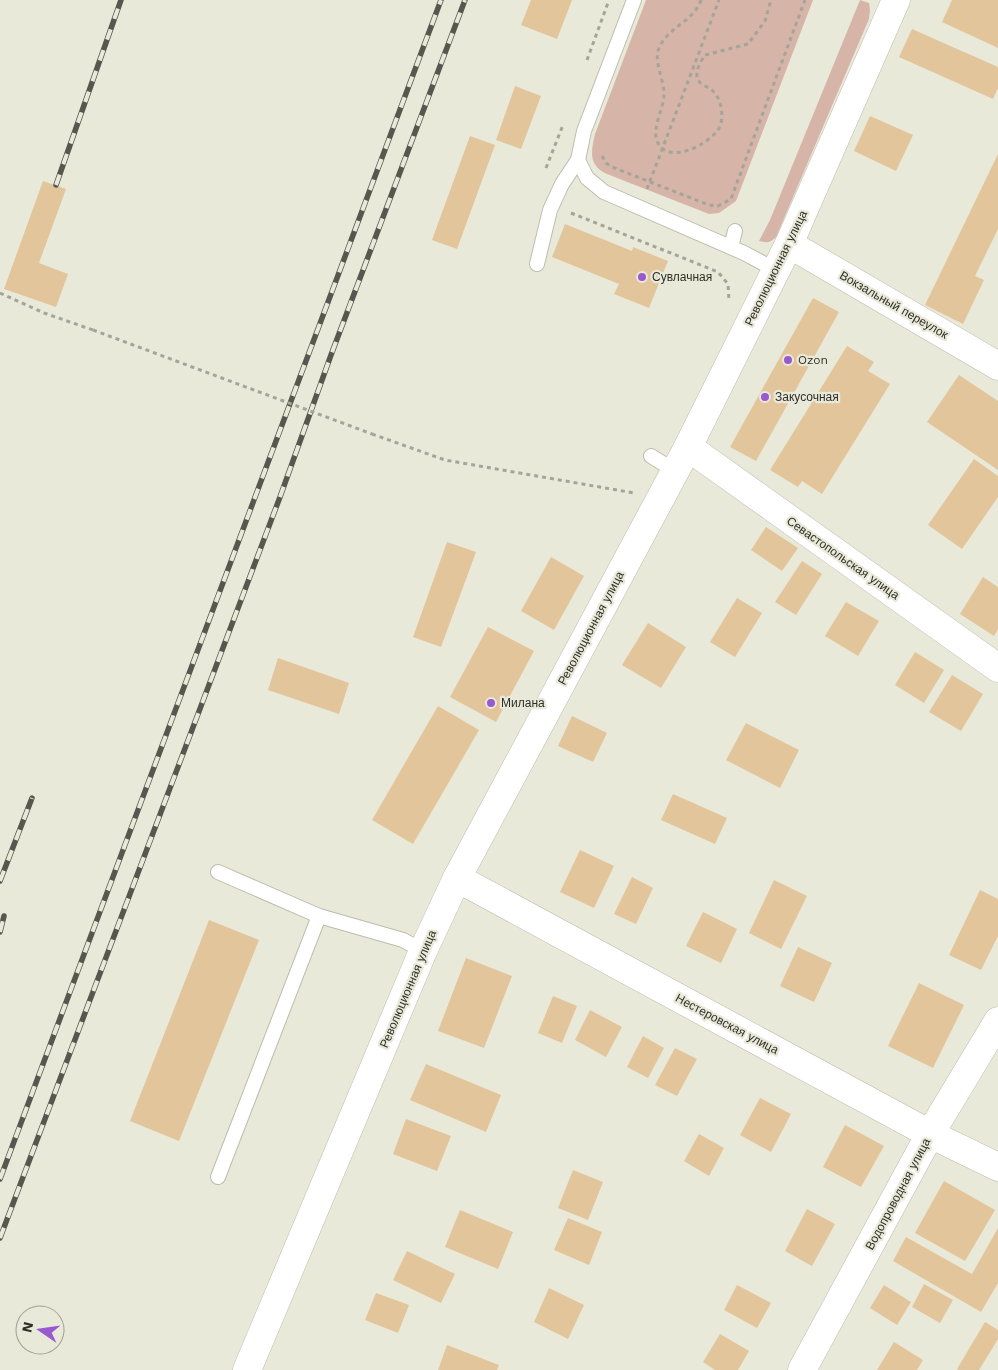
<svg xmlns="http://www.w3.org/2000/svg" width="998" height="1370" font-family="'Work Sans',sans-serif">
  <style>
    .green { fill: #d6b5a8 }
    .building { fill: #e3c59b }
    .lines { fill: none; stroke-linecap: round; stroke-linejoin: round }
    .service-casing { stroke: #bcbdad; stroke-width: 16 }
    .minor-casing { stroke: #bcbdad; stroke-width: 29 }
    .secondary-casing { stroke: #bcbdad; stroke-width: 29 }
    .path { stroke: #a4a498; stroke-width: 3; stroke-dasharray: 4 4; stroke-linecap: butt }
    .service { stroke: #fff; stroke-width: 14 }
    .minor { stroke: #fff; stroke-width: 28 }
    .secondary { stroke: #fff; stroke-width: 28 }
    .rail-casing { stroke: #57574f; stroke-width: 5.5 }
    .rail { stroke: #e9e9d9; stroke-width: 4; stroke-dasharray: 11; stroke-linecap: butt }
    .path-bridge { stroke: #a4a498; stroke-width: 3; stroke-dasharray: 4 4; stroke-linecap: butt }
    .poi-dot { fill: #9959cf; stroke: #e9e9d9; stroke-width: 2 }
    .labels { text-anchor: middle; stroke-width: 4.5; stroke-linejoin: round; paint-order: stroke }
    .street-label { font-size: 12px; fill: #2f2f29; stroke: #e9e9d9 }
    .poi-label { font-size: 12px; fill: #2f2f29; stroke: #e9e9d9; text-anchor: start }
  </style>
  <rect width="100%" height="100%" fill="#e9e9d9"/>
  <!-- green -->
  <g class="green">
    <path d="M646,0h167l-77,201 -17,12 -10,1 -102,-40c-19,-9 -16,-22 -12,-40z"/>
    <path d="M860,0l9,3 1,7 -1,9 -93,218c-6,6 -9,6 -17,4l11,-21z"/>
  </g>
  <!-- building -->
  <g class="building">
    <path d="M531,0h41l-15,39 -36,-14z"/>
    <path d="M952,0h46v48l-56,-26z"/>
    <path d="M912,29l86,38v21l-5,11 -94,-42z"/>
    <path d="M515,86l26,10 -20,53 -25,-9z"/>
    <path d="M870,116l43,19 -17,36 -42,-20z"/>
    <path d="M470,136l25,9 -38,104 -25,-9z"/>
    <path d="M998,154v75l-23,47 9,4 -21,44 -38,-19z"/>
    <path d="M43,181l23,8 -27,74 29,11 -12,33 -52,-18z"/>
    <path d="M565,224l67,27 1,-4 35,14 -19,47 -35,-14 5,-10 -67,-27z"/>
    <path d="M813,298l26,14 -83,149 -26,-14z"/>
    <path d="M847,346l27,16 -6,9 22,13 -68,110 -20,-13 -4,6 -28,-17z"/>
    <path d="M959,375l39,26v69l-71,-48z"/>
    <path d="M974,459l24,17v21l-36,52 -34,-24z"/>
    <path d="M766,527l32,21 -16,23 -31,-21z"/>
    <path d="M447,542l29,10 -35,95 -28,-10z"/>
    <path d="M551,557l33,19 -30,54 -33,-19z"/>
    <path d="M802,561l20,13 -26,41 -21,-13z"/>
    <path d="M983,577l15,10v42l-4,7 -34,-22z"/>
    <path d="M737,598l25,15 -27,44 -25,-15z"/>
    <path d="M846,602l33,19 -21,35 -33,-20z"/>
    <path d="M648,623l38,24 -25,41 -39,-23z"/>
    <path d="M488,627l46,24 -38,71 -46,-25z"/>
    <path d="M915,652l29,18 -20,33 -29,-18z"/>
    <path d="M278,658l71,25 -10,31 -71,-24z"/>
    <path d="M952,675l31,19 -22,37 -32,-19z"/>
    <path d="M438,706l41,24 -66,114 -41,-24z"/>
    <path d="M572,716l35,17 -14,29 -35,-16z"/>
    <path d="M746,723l53,27 -19,38 -54,-28z"/>
    <path d="M673,794l54,24 -12,26 -54,-24z"/>
    <path d="M580,850l34,16 -20,42 -34,-16z"/>
    <path d="M632,877l21,11 -17,36 -22,-10z"/>
    <path d="M774,880l33,16 -26,53 -32,-16z"/>
    <path d="M980,890l18,9v37l-17,34 -32,-15z"/>
    <path d="M703,912l34,17 -16,34 -35,-17z"/>
    <path d="M209,920l50,20 -80,201 -49,-20z"/>
    <path d="M798,947l34,16 -18,39 -34,-16z"/>
    <path d="M466,958l46,18 -28,72 -46,-17z"/>
    <path d="M919,983l45,22 -31,63 -45,-22z"/>
    <path d="M553,996l24,10 -15,37 -24,-10z"/>
    <path d="M590,1010l32,17 -16,30 -31,-17z"/>
    <path d="M643,1036l21,12 -16,30 -21,-11z"/>
    <path d="M675,1048l22,11 -20,37 -22,-11z"/>
    <path d="M426,1064l75,31 -15,37 -76,-32z"/>
    <path d="M760,1098l31,16 -20,38 -31,-17z"/>
    <path d="M406,1119l45,17 -14,35 -44,-17z"/>
    <path d="M845,1125l39,21 -23,41 -38,-20z"/>
    <path d="M699,1134l25,14 -15,28 -25,-15z"/>
    <path d="M573,1170l30,12 -15,38 -30,-12z"/>
    <path d="M944,1181l51,29 -30,51 -50,-28z"/>
    <path d="M807,1209l28,15 -23,42 -27,-15z"/>
    <path d="M460,1210l53,22 -15,37 -53,-22z"/>
    <path d="M568,1218l34,14 -13,33 -35,-15z"/>
    <path d="M998,1228v55l-17,29 -88,-51 13,-24 66,37z"/>
    <path d="M407,1251l48,23 -14,29 -48,-23z"/>
    <path d="M924,1284l29,16 -13,23 -28,-16z"/>
    <path d="M737,1285l34,18 -14,25 -33,-18z"/>
    <path d="M884,1285l27,17 -14,23 -27,-17z"/>
    <path d="M549,1288l35,17 -16,34 -34,-17z"/>
    <path d="M376,1293l33,12 -11,28 -33,-13z"/>
    <path d="M985,1322l13,8v9l-19,31h-21l-1,-1z"/>
    <path d="M720,1334l29,17 -11,19h-23l-12,-8z"/>
    <path d="M894,1342l29,18 -6,10h-40z"/>
    <path d="M447,1345l52,20 -2,5h-59z"/>
  </g>
  <g class="lines">
    <!-- service casing -->
    <g class="service-casing">
      <g id="service">
        <path d="M634,0l-50,131 -6,29 9,18 17,14 140,61 32,17"/>
        <path d="M731,247l4,-16"/>
        <path d="M537,264l13,-54 12,-26 16,-24"/>
        <path d="M651,456l24,15"/>
        <path d="M218,872l101,44"/>
        <path d="M218,1177l101,-261 84,24 20,11"/>
      </g>
    </g>
    <!-- minor casing -->
    <g class="minor-casing">
      <g id="minor">
        <path d="M789,244l209,122"/>
        <path d="M688,447l310,221"/>
        <path d="M457,878l473,256 68,33"/>
        <path d="M802,1370l128,-236 68,-113"/>
      </g>
    </g>
    <!-- secondary casing -->
    <g class="secondary-casing">
      <path id="secondary" d="M247,1370l176,-419 34,-73 231,-431 101,-203 107,-244"/>
    </g>
    <!-- path -->
    <g class="path">
      <path d="M701,0c-8,22 -33,27 -42,48 -6,14 6,33 5,48 -1,14 -12,32 -7,45 11,25 50,4 61,-11 7,-10 4,-31 -5,-39 -4,-4 -12,-6 -15,-11 -4,-8 3,-19 7,-25l43,-11 17,-23 6,-21"/>
      <path d="M587,60l22,-60"/>
      <path d="M602,156l4,7 6,4 97,38 9,1 13,-7 74,-199"/>
      <path d="M546,168l17,-43"/>
      <path d="M647,189l72,-189"/>
      <path d="M571,213l147,59 10,12 1,17"/>
      <path d="M0,293l44,20 49,17"/>
      <path d="M372,434l73,26 189,33"/>
    </g>
    <!-- service -->
    <use href="#service" class="service"/>
    <!-- minor -->
    <use href="#minor" class="minor"/>
    <!-- secondary -->
    <use href="#secondary" class="secondary"/>
    <!-- rail casing -->
    <g class="rail-casing">
      <g id="rail">
        <path d="M56,185l65,-185"/>
        <path d="M0,881l32,-83"/>
        <path d="M0,932l4,-16"/>
        <path d="M0,1179l441,-1179"/>
        <path d="M0,1238l280,-741 51,-142 134,-355"/>
      </g>
    </g>
    <!-- rail -->
    <use href="#rail" class="rail"/>
    <!-- path-bridge -->
    <path class="path-bridge" d="M93,330l279,104"/>
  </g>
  <!-- markers -->
  <g class="poi-dot">
    <circle cx="642" cy="277" r="5"/>
    <circle cx="788" cy="360" r="5"/>
    <circle cx="765" cy="397" r="5"/>
    <circle cx="491" cy="703" r="5"/>
  </g>
  <g class="labels">
    <!-- street labels -->
    <g class="street-label">
      <text transform="translate(776 268) rotate(-64)" y="4">Революционная улица</text>
      <text transform="translate(894 305) rotate(30)" y="4">Вокзальный переулок</text>
      <text transform="translate(843 558) rotate(35)" y="4">Севастопольская улица</text>
      <text transform="translate(591 628) rotate(-62)" y="4">Революционная улица</text>
      <text transform="translate(408 989) rotate(-67)" y="4">Революционная улица</text>
      <text transform="translate(727 1024) rotate(28)" y="4">Нестеровская улица</text>
      <text transform="translate(898 1194) rotate(-62)" y="4">Водопроводная улица</text>
    </g>
    <!-- poi labels -->
    <g class="poi-label">
      <text x="652" y="281">Сувлачная</text>
      <text x="798" y="364">Ozon</text>
      <text x="775" y="401">Закусочная</text>
      <text x="501" y="707">Милана</text>
    </g>
  </g>
  <!-- north arrow -->
  <g transform="translate(40 1330) rotate(283)"><circle r="24" fill="#e9e9d9" stroke="#9f9f93"/>
  <path d="M0-4L9 19L0 12L-9 19Z" fill="#9959cf"/>
  <text y="-8" font-size="14" font-weight="bold" text-anchor="middle" fill="#2f2f29">N</text>
  </g>
</svg>
